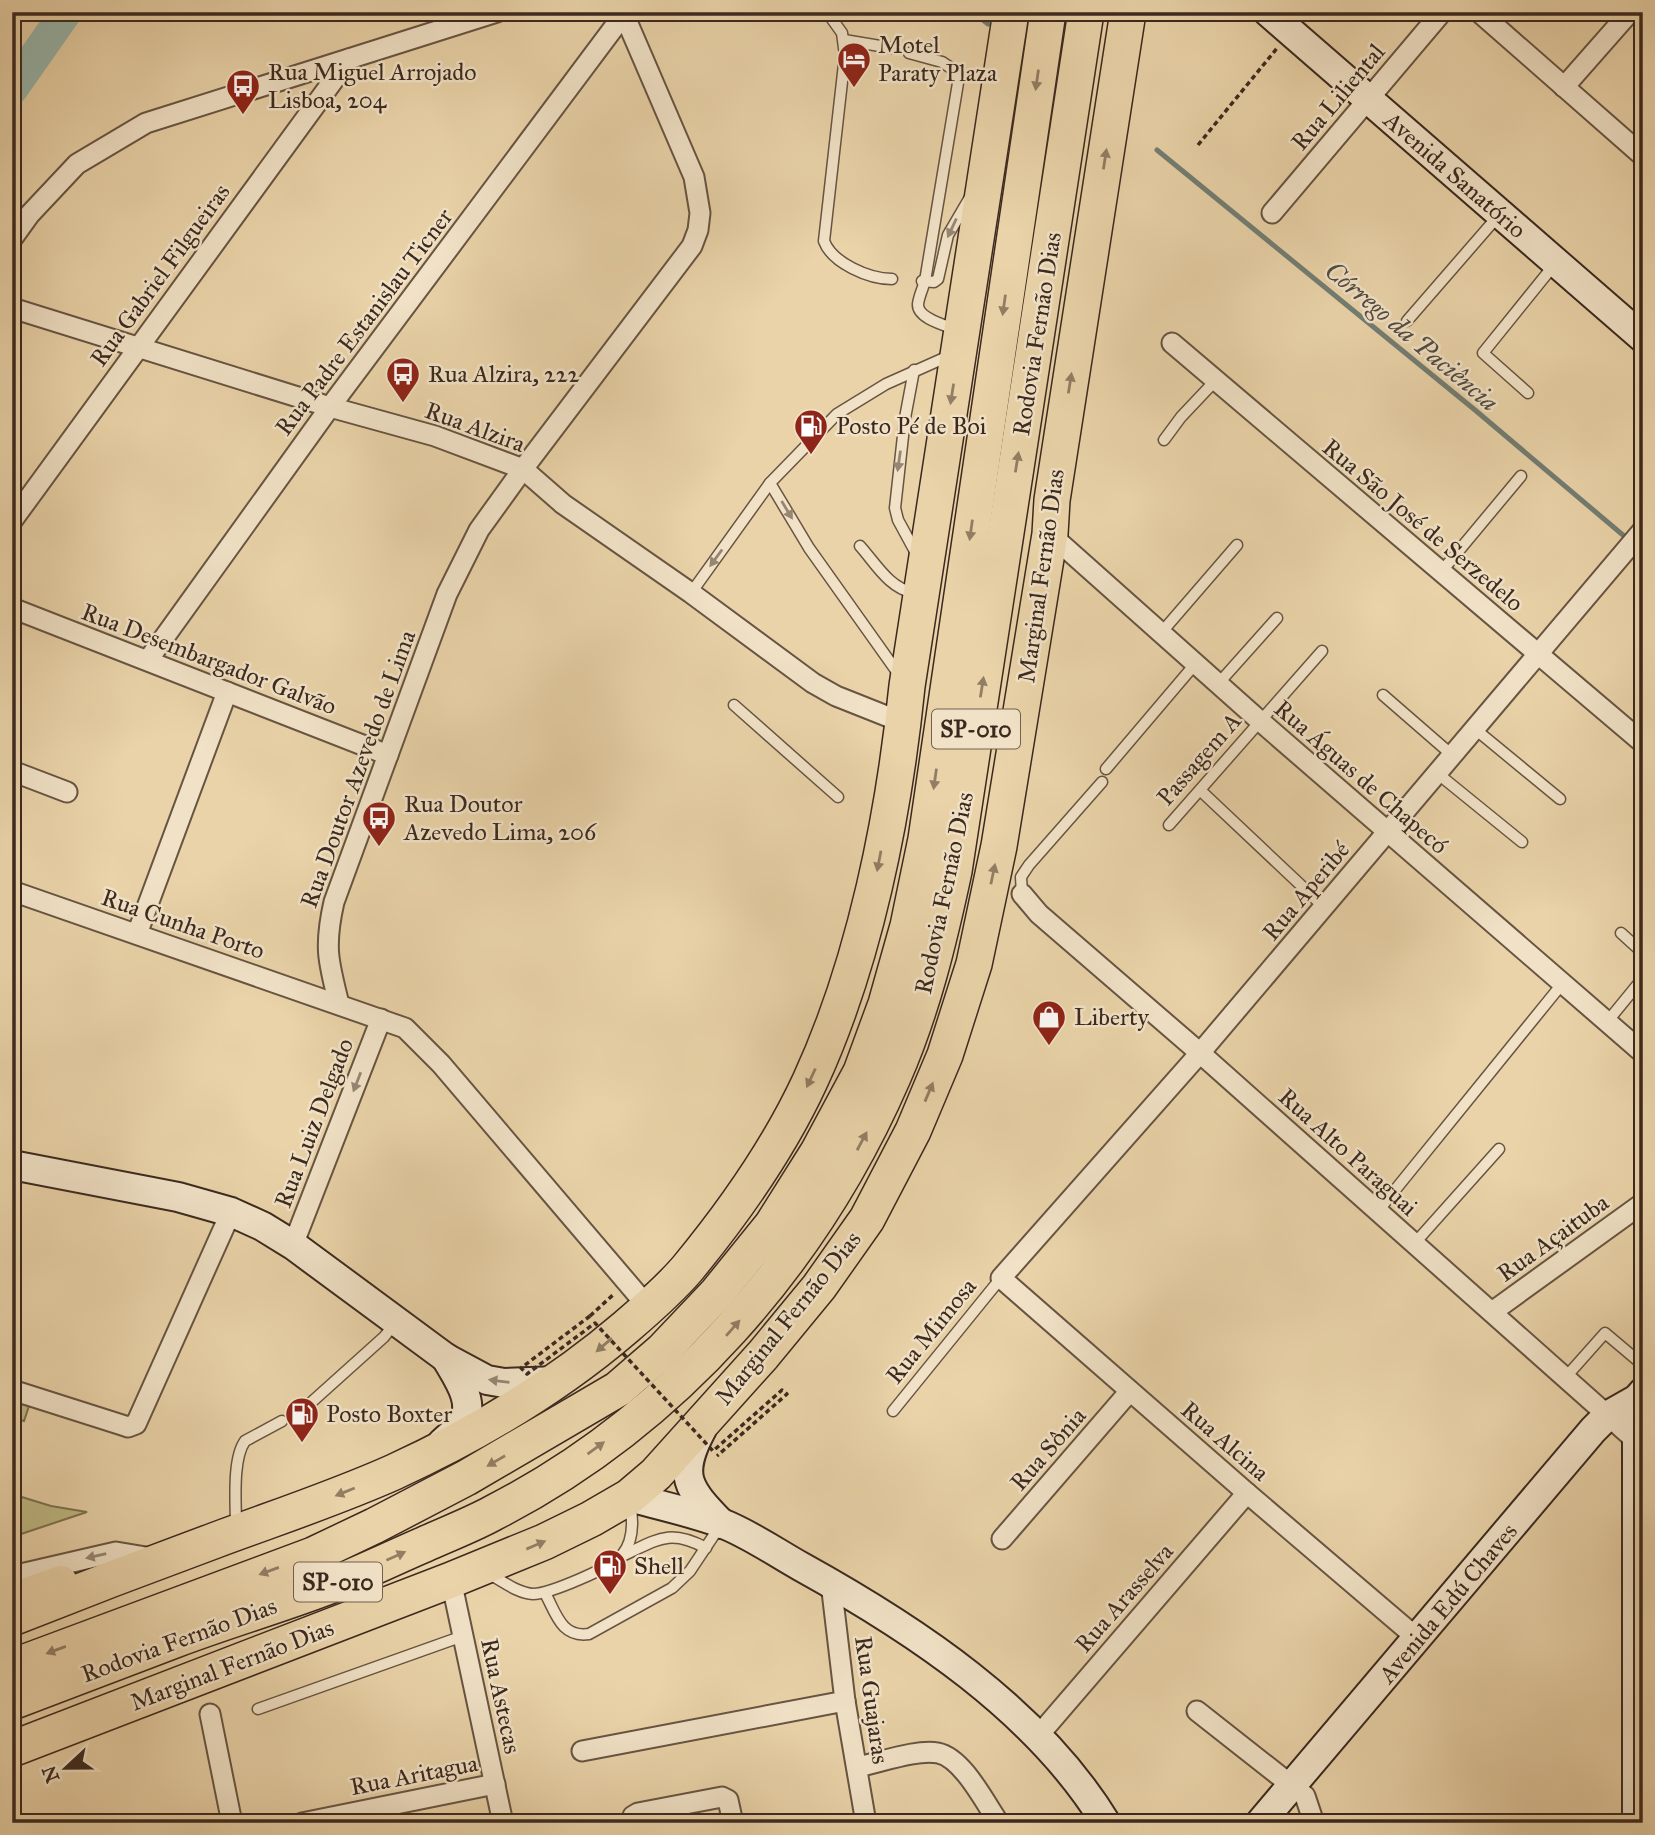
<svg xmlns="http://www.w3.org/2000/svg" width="1655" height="1835" font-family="'IM FELL Great Primer',serif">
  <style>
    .green { fill: #bfba83; stroke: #7d7251; stroke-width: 2 }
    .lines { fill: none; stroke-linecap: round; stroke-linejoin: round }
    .stream { stroke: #737e74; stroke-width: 5 }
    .river { stroke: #98b7ad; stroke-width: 32 }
    .lane-casing { stroke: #675442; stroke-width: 13 }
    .street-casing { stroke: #675442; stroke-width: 23 }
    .secondary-casing { stroke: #3b291f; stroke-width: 32 }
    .primary-casing { stroke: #3b291f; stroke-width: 35 }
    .highway-casing { stroke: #3b291f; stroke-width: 38 }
    .path { stroke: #3b291f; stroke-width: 3.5; stroke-dasharray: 5 3.5; stroke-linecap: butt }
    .lane { stroke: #f1e2c7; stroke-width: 10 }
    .street { stroke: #f1e2c7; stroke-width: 19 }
    .secondary { stroke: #f1e2c7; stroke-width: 28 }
    .primary { stroke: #ead3a9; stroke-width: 32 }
    .highway { stroke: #ead3a9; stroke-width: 35 }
    .path-bridge { stroke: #3b291f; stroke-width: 3.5; stroke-dasharray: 5 3.5; stroke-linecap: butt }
    .oneway { fill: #927e64 }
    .oneway2 { fill: #968673 }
    .labels { text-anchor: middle; stroke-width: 5; stroke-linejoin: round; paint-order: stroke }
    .shield { fill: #f1e2c7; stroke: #726051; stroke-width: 2 }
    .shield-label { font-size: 23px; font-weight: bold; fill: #3b291f }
    .poi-label { font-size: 24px; fill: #3b291f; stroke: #f1e2c7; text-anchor: start }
    .street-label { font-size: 24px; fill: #3b291f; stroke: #f1e2c7 }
    .water-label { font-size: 26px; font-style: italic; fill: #524c42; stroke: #f1e2c7 }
  </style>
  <rect width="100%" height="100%" fill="#ead3a9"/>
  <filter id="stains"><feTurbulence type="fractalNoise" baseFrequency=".00286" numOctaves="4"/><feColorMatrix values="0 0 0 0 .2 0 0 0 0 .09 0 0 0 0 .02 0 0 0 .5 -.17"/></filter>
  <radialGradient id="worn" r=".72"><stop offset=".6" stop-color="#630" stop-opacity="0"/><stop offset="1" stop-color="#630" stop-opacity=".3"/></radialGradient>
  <!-- green -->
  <g class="green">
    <path d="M12,1401l17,5 -5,15 -12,-3z"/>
    <path d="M12,1494l39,12 36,6 -75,25z"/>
  </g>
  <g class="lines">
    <!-- stream -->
    <g class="stream">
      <path d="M973,12l15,12"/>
      <path d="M1157,150l318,260 168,142"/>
    </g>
    <!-- river -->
    <path class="river" d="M12,89l54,-77"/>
    <!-- lane casing -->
    <g class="lane-casing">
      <g id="lane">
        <path d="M827,12l15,21 3,22 -21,186c8,22 45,38 68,38"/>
        <path d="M844,40l48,8"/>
        <path d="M909,53l33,9 12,8 4,13 -33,198c-2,7 -6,15 -7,23 -1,14 26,21 37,25"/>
        <path d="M922,281l12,1 4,-3 10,-44 21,-36"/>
        <path d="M1407,321l92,-106"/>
        <path d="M914,370l-9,48 -10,90 3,12 19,35"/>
        <path d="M1528,393l-45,-40 71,-88"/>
        <path d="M1164,440l17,-23 34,-36"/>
        <path d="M860,546c16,18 29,42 54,47"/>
        <path d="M1441,572l80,-96"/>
        <path d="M691,593l79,-110"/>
        <path d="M1161,633l76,-88"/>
        <path d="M900,676l-91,-128 -39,-65 67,-69 49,-30 65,-29"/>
        <path d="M1218,684l59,-66"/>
        <path d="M1383,695l69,60"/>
        <path d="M734,705l104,92"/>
        <path d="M1475,729l85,70"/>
        <path d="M1106,769l90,-106"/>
        <path d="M1437,773l85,69"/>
        <path d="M1201,791l123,116"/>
        <path d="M1169,825l153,-174"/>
        <path d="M1022,894l-1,-17 8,-12 73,-83"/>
        <path d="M1621,933l22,20"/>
        <path d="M1607,1022l36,-44"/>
        <path d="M1378,1211l184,-227"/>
        <path d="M1414,1244l85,-95"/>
        <path d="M1565,1378l40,-45 38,32"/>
        <path d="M305,1408l79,-71 12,-15"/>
        <path d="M893,1411l108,-133"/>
        <path d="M236,1526c0,-22 -4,-67 9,-85l37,-20"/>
        <path d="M622,1556c35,-16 47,-28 84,-8"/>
        <path d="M489,1574c14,7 28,19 44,20 16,0 80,-27 89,-39 12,-14 11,-36 8,-52"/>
        <path d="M545,1593c11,20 16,45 44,41l83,-46 18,-17 30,-45"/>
        <path d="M258,1709l205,-73"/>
      </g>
    </g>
    <!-- street casing -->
    <g class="street-casing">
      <g id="street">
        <path d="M1479,12l164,144"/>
        <path d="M1564,87l66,-75"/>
        <path d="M1272,213l170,-201"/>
        <path d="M12,239l18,-25 47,-50 69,-41 351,-111"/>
        <path d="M12,308l318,99 105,29 88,33 40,35 128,89 122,90 23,13 68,27"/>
        <path d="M1172,343l471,400"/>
        <path d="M12,521l337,-462"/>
        <path d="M1050,534l210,187 383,332"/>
        <path d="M12,608l376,147"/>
        <path d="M148,660l182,-253 294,-393"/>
        <path d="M12,771l55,21"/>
        <path d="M12,891l393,137 36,36 207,243"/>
        <path d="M1022,894l17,20 161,139 442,393"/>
        <path d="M137,934l90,-242"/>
        <path d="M339,1004c-11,-43 -15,-58 -5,-102l113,-308 32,-64 44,-61 169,-223 6,-16 2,-17 -6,-36 -71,-165"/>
        <path d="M293,1245l88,-226"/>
        <path d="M1492,1312l151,-109"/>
        <path d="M12,1390l110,35 6,2 8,-3 95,-212"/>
        <path d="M1002,1539l128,-148"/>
        <path d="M12,1576l104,-24 36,6"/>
        <path d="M451,1580l52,243"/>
        <path d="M831,1583l14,118 21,122"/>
        <path d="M1418,1639l-171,-146 -246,-215 199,-225 443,-523"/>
        <path d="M1197,1711l108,85 9,27"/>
        <path d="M210,1714l22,109"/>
        <path d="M1038,1736l209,-243"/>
        <path d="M582,1751l263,-50"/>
        <path d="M857,1767c22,-4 59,-18 81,-14 25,5 47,50 61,70"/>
        <path d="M302,1823l193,-39"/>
        <path d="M632,1823l1,-7 5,-3 84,-16 6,3 5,23"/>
      </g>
    </g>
    <!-- secondary casing -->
    <g class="secondary-casing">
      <g id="secondary">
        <path d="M1268,12l375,326"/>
        <path d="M12,1165l166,32 53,15 31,14 31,19 153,113 41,22 17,3 54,-2"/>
        <path d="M702,1429c-25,47 -15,59 20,95"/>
        <path d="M442,1443c7,-7 16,-13 21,-21 13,-20 -7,-46 -17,-64"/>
        <path d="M629,1497c30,8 62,15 92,26 27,10 54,29 79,43 114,63 237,144 306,257"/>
        <path d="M1260,1823l333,-393 14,-14 30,-17 6,-7"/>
        <path d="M1637,1823v-424"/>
      </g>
    </g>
    <!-- primary casing -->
    <g class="primary-casing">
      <path id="primary" d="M12,1599l49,-17"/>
    </g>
    <!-- highway casing -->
    <g class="highway-casing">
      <g id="highway">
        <path d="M12,1618c68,-27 136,-53 204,-78 59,-22 120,-42 178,-68 83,-38 162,-85 232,-145 21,-18 43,-37 61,-58 47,-57 92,-121 123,-188 55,-119 84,-266 97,-395l104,-674"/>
        <path d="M12,1667l301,-112 61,-29 92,-48 152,-89 44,-38 55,-58 55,-68 46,-73 43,-80 25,-68 22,-78 18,-87 122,-827"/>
        <path d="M12,1702c55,-21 109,-42 163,-62 50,-19 102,-34 152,-53 35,-14 70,-31 105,-46 20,-9 41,-17 61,-28 180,-92 320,-252 400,-436 29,-66 46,-136 61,-206l132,-859"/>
        <path d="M12,1749l439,-169 93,-38 47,-23 38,-22 27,-23 107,-119 56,-68 48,-68 46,-88 32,-76 29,-91 25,-118 51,-312 2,-34 76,-488"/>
      </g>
    </g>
    <!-- path -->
    <g class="path">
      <path d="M1198,145l80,-98"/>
      <path d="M590,1316l24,-22"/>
    </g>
    <!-- lane -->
    <use href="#lane" class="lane"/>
    <!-- street -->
    <use href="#street" class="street"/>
    <!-- secondary -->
    <use href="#secondary" class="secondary"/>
    <!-- primary -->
    <use href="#primary" class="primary"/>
    <!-- highway -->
    <use href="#highway" class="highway"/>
    <!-- path-bridge -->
    <path class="path-bridge" d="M590,1316l-69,52 6,6 68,-51 118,128 69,-61 5,4 -70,62"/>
  </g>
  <!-- one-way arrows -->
  <defs><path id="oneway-solid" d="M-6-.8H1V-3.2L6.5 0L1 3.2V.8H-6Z" transform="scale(1.75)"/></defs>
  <g class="oneway">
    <use href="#oneway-solid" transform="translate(1037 80) rotate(98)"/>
    <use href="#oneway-solid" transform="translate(1105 159) rotate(-81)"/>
    <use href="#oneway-solid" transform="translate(1004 305) rotate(98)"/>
    <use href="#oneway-solid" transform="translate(1070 383) rotate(-81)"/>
    <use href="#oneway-solid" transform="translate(952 394) rotate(99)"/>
    <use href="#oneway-solid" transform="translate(1017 462) rotate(-81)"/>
    <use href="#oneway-solid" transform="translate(971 530) rotate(98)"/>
    <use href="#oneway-solid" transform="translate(982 687) rotate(-81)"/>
    <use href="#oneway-solid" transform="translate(935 779) rotate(98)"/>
    <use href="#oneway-solid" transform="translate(879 861) rotate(101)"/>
    <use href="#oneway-solid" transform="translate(993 874) rotate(-78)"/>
    <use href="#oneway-solid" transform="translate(811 1078) rotate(115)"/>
    <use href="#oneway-solid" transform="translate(929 1092) rotate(-67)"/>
    <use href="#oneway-solid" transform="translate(862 1141) rotate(-62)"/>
    <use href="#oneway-solid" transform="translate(733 1328) rotate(-49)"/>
    <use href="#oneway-solid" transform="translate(604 1345) rotate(139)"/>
    <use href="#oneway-solid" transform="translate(596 1448) rotate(-36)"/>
    <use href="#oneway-solid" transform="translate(496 1461) rotate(150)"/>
    <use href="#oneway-solid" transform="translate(345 1492) rotate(158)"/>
    <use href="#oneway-solid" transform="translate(536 1545) rotate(-23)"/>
    <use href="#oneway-solid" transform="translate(396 1556) rotate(-24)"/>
    <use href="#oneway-solid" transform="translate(269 1571) rotate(160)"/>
    <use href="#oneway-solid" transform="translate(56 1650) rotate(160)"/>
  </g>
  <g class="oneway2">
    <use href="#oneway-solid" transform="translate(952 228) rotate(115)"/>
    <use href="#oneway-solid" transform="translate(899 461) rotate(98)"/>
    <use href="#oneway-solid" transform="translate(787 510) rotate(59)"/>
    <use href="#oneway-solid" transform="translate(716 558) rotate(126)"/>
    <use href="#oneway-solid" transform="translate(357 1082) rotate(111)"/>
    <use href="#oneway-solid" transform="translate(499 1381) rotate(-173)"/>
    <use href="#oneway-solid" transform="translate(96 1556) rotate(167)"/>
  </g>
  <!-- icons -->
  <defs>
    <g id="hotel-pin" transform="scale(1.75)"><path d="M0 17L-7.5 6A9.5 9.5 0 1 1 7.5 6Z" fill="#8f2418" stroke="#f1e2c7"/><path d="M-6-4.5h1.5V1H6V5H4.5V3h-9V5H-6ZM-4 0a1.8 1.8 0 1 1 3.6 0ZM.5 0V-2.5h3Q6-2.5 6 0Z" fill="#fff"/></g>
    <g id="bus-pin" transform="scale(1.75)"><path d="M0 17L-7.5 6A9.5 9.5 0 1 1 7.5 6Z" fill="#8f2418" stroke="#f1e2c7"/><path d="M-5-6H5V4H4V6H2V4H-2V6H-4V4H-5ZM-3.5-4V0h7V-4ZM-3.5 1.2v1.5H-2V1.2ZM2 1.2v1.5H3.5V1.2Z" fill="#fff"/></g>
    <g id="fuel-pin" transform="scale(1.75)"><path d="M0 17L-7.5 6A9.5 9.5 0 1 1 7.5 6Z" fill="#8f2418" stroke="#f1e2c7"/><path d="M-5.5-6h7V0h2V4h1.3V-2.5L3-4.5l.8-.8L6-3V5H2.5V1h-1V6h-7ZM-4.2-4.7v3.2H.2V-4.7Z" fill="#fff"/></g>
    <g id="shop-pin" transform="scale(1.75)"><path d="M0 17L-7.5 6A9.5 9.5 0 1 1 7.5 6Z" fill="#8f2418" stroke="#f1e2c7"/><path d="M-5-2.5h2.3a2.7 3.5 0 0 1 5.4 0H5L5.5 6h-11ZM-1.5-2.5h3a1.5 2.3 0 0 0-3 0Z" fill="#fff"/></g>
  </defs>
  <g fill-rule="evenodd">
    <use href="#hotel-pin" x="854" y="59"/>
    <use href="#bus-pin" x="243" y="86"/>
    <use href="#bus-pin" x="403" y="374"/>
    <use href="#fuel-pin" x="811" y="426"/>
    <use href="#bus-pin" x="379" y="818"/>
    <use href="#shop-pin" x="1049" y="1017"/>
    <use href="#fuel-pin" x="302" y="1414"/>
    <use href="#fuel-pin" x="610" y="1566"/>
  </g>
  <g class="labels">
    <!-- shield labels -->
    <g class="shield">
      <rect x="932" y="709.5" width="88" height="39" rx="5"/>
      <rect x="294" y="1562.5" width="88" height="39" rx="5"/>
    </g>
    <g class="shield-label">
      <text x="976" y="737">SP-010</text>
      <text x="338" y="1590">SP-010</text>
    </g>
    <!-- poi labels -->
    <g class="poi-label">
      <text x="878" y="53">Motel<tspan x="878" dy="28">Paraty Plaza</tspan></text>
      <text x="268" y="80">Rua Miguel Arrojado<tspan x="268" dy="28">Lisboa, 204</tspan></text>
      <text x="428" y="382">Rua Alzira, 222</text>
      <text x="836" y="434">Posto Pé de Boi</text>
      <text x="404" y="812">Rua Doutor<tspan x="404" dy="28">Azevedo Lima, 206</tspan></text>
      <text x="1074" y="1025">Liberty</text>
      <text x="326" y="1422">Posto Boxter</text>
      <text x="634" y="1574">Shell</text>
    </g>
    <!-- street labels -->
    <g class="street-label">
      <text transform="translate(1338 97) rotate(-50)" y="8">Rua Liliental</text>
      <text transform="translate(1455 175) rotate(41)" y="8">Avenida Sanatório</text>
      <text transform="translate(160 275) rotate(-54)" y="8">Rua Gabriel Filgueiras</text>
      <text transform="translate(364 322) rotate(-53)" y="8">Rua Padre Estanislau Ticner</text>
      <text transform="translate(1037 334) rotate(-81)" y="8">Rodovia Fernão Dias</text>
      <text transform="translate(475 427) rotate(20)" y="8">Rua Alzira</text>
      <text transform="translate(1423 525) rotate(40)" y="8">Rua São José de Serzedelo</text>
      <text transform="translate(1041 576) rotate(-82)" y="8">Marginal Fernão Dias</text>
      <text transform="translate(209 659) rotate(21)" y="8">Rua Desembargador Galvão</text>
      <text transform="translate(1199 759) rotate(-49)" y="8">Passagem A</text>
      <text transform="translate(358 769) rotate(-70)" y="8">Rua Doutor Azevedo de Lima</text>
      <text transform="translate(1361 777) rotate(41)" y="8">Rua Águas de Chapecó</text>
      <text transform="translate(1306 891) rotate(-50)" y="8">Rua Aperibé</text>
      <text transform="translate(944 893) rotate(-78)" y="8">Rodovia Fernão Dias</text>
      <text transform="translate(183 924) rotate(19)" y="8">Rua Cunha Porto</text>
      <text transform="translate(314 1123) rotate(-69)" y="8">Rua Luiz Delgado</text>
      <text transform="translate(1348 1152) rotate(42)" y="8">Rua Alto Paraguai</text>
      <text transform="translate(1553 1238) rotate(-36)" y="8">Rua Açaituba</text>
      <text transform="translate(788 1318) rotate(-51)" y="8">Marginal Fernão Dias</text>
      <text transform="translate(931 1331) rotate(-51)" y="8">Rua Mimosa</text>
      <text transform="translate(1225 1441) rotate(41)" y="8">Rua Alcina</text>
      <text transform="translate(1048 1449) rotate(-49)" y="8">Rua Sônia</text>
      <text transform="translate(1124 1598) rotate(-49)" y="8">Rua Arasselva</text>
      <text transform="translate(1448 1603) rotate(-50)" y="8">Avenida Edú Chaves</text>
      <text transform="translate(179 1640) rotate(-20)" y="8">Rodovia Fernão Dias</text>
      <text transform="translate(232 1665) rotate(-21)" y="8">Marginal Fernão Dias</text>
      <text transform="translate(501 1696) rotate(78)" y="8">Rua Astecas</text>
      <text transform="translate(872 1700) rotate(82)" y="8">Rua Guajaras</text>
      <text transform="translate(414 1775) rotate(-11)" y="8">Rua Aritagua</text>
    </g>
    <!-- water labels -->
    <g class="water-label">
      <text transform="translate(1412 336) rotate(40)" y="9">Córrego da Paciência</text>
    </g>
  </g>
  <!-- margin -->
  <rect width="1655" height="1835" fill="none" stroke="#ead3a9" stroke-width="42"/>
  <rect x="14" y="14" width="1627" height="1807" fill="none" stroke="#3b291f" stroke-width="3.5"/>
  <rect x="21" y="21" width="1613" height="1793" fill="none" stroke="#3b291f" stroke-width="2"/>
  <!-- north arrow -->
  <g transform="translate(66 1768) rotate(248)" stroke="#f1e2c7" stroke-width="5" paint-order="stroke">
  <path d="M0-5L12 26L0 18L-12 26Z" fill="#3b291f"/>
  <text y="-10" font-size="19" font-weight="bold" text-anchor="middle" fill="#3b291f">N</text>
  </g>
  <rect width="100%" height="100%" filter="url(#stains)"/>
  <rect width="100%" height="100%" fill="url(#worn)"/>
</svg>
